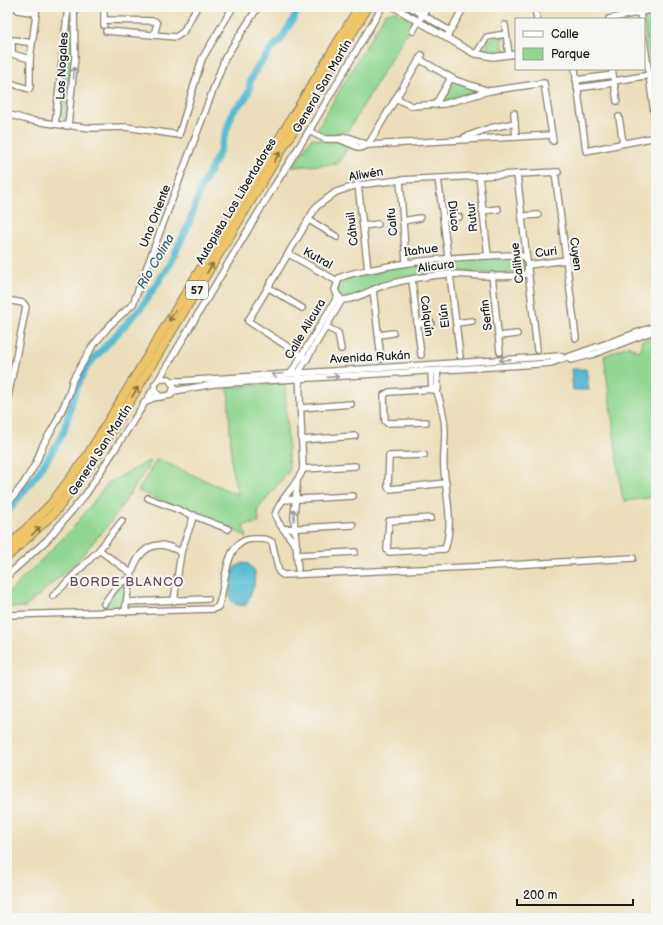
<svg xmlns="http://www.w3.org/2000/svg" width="663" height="925" font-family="'Balsamiq Sans',sans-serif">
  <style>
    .green { fill: #91d791; stroke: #567a56 }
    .water { fill: #53bad2; stroke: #386b77 }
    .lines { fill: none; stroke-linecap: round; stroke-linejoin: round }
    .river { stroke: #53bad2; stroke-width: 7 }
    .minor-casing { stroke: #847d6b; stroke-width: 8 }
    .highway-casing { stroke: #847d6b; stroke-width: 10 }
    .minor { stroke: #fff; stroke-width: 5.5 }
    .highway { stroke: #eec569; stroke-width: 8 }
    .oneway { stroke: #999 }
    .oneway2 { stroke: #857042 }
    .labels { text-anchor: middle; stroke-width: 4; stroke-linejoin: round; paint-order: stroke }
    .shield { fill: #f6f6f2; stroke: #5d5d5c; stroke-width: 1 }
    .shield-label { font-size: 11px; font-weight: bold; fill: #1c1c1c }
    .street-label { font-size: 12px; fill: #1c1c1c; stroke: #f6f6f2 }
    .water-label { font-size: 13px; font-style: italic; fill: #325b65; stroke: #f6f6f2 }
    .neighbourhood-label { font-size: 13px; letter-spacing: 1px; fill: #604c5c; stroke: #f6f6f2 }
  </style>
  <rect width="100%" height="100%" fill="#f6f6f2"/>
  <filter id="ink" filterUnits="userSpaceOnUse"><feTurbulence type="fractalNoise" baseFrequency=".025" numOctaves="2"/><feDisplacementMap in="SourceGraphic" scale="8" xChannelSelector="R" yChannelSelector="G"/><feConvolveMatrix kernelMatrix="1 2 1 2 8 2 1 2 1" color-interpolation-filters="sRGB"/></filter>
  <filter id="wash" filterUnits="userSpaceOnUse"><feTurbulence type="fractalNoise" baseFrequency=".012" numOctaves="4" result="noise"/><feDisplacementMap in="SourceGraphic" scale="16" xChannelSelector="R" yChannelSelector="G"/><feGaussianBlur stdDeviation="0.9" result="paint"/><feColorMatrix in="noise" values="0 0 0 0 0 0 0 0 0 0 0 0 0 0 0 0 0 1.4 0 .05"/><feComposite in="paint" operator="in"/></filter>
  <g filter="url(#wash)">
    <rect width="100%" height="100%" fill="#ecdeba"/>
    <!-- green -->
    <g class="green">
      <path d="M70,7h2l1,45 -7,66 -8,-1z"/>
      <path d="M395,11l18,11 -65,109 -22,4 -7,-3 -1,-5 67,-113z"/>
      <path d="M649,11l5,3 2,9v86l-14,-97z"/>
      <path d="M503,36l2,2 -3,1 1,10h3l1,4 -10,3 -17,-3 1,-3 2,1 5,-7 -2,-2 1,-2z"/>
      <path d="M453,81l22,8 3,3 -34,9 8,-13 -2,-2 1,-4z"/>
      <path d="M312,138l19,4 7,-1 11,5 -12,18 -44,3z"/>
      <path d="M475,256l48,2 3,9 -3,5c-21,4 -41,-1 -62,-1 -38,1 -75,16 -111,27l-7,-1 -5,-3 -1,-11 3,-4 57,-12z"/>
      <path d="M656,336v161l-31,4 -3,-5 -18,-140 26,-11v3h4l1,3 7,-2 -1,-8z"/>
      <path d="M285,383l4,88 -31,38 1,14 -16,2 4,13 -9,-6 -100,-41 19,-32 81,36 -6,-25 -4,-83z"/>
      <path d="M149,461l2,1 -37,56 -37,43 -51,46 -19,1v-13l3,-4 63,-63 35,-45z"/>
      <path d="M126,582h2l-4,25 -19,1 9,-16z"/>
    </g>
    <!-- water -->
    <g class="water">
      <path d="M571,369h15l3,21h-16z"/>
      <path d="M243,563l6,1 6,8 -1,14 -8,19c-24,3 -15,-20 -12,-34l1,-4z"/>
    </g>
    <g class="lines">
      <!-- river -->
      <path class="river" d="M7,513l34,-44 22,-35 12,-43 12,-25 54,-58 27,-41 20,-41 13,-38 18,-35 14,-42 12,-12 4,-8 1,-10 7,-13 15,-20 8,-7 14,-23 5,-11"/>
    </g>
  </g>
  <g filter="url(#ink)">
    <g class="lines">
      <!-- minor casing -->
      <g class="minor-casing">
        <g id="minor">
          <path d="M17,7l1,3 18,3"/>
          <path d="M104,7v18"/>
          <path d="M394,7l79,46 20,4 23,-3"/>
          <path d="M410,7l40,24"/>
          <path d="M535,7l2,12"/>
          <path d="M640,12l1,7"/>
          <path d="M609,19l41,-9 6,3"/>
          <path d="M104,20l51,1 2,3 -3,11"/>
          <path d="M505,25l4,30"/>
          <path d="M106,31l70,6 7,-5 14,-25"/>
          <path d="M413,31l14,-24"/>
          <path d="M446,38l18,-31"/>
          <path d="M644,39l12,88"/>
          <path d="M476,54l11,-17 19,-3"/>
          <path d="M30,59l-18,-5v-12l2,-2 18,3"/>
          <path d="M419,59l36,21 34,11"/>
          <path d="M575,69l11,82 70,-14"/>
          <path d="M612,69l5,32"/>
          <path d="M576,80l37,-5"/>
          <path d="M614,81l42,-7"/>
          <path d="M7,82l22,7 1,-2v-28l7,-52"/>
          <path d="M577,88l37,-5"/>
          <path d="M396,98l15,8 33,-2 45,-13 55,-8 9,58"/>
          <path d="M435,105l16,-27"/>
          <path d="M514,113l2,24"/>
          <path d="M7,114l21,6 40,6 7,-70 -1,-49"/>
          <path d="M619,117l4,26"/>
          <path d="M55,124l13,-117"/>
          <path d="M73,126l18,2 35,-1 53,8 23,-76 31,-52"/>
          <path d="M309,131l16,8h14l9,-2 20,8 184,-10"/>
          <path d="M465,137l25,-9 25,-5"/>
          <path d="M339,139l21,9 8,-3 54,-90"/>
          <path d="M555,172l21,166"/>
          <path d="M517,174l10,87"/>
          <path d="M479,176l9,80"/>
          <path d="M438,178l10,79"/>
          <path d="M400,180l6,82"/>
          <path d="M358,185l10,85"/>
          <path d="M482,211l16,-2"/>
          <path d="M522,216l16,-1"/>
          <path d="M443,218l16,-1"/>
          <path d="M309,220l28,17"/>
          <path d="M403,221l17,-3"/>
          <path d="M363,226l15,-2"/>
          <path d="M289,254l48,27"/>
          <path d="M528,265l38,-5"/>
          <path d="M528,269l9,81"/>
          <path d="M450,274l10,82"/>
          <path d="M492,275l8,77"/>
          <path d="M412,280l9,75"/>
          <path d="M269,288l33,20"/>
          <path d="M373,290l8,69"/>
          <path d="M7,300l16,3 3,4 -19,95"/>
          <path d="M342,300l-4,-4 -3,-6 4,-12c11,-5 24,-7 35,-9 48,-10 95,-13 143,-14l8,2 3,8"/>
          <path d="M342,300c14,0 26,-9 40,-14 22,-6 46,-11 69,-12 16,0 66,6 76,-1l1,-8"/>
          <path d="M456,323l16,-2"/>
          <path d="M417,324l14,-1"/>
          <path d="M326,327l12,6 3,16"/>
          <path d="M379,335l14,-2"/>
          <path d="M499,336l18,-2"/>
          <path d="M307,359l-59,-38 68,-114 20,-15 22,-7 42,-5 158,-8"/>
          <path d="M571,360l23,-6 62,-24"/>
          <path d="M431,371l1,19"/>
          <path d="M291,373l47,-77"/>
          <path d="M158,381l115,-193 36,-57 73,-124"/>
          <path d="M171,381h10l380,-25"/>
          <path d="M174,391l40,-7 324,-20 13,-1 105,-37"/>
          <path d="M144,403l9,-5 18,-3 3,-8 -5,-8h-9l-5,5v8l6,5"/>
          <path d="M301,408l50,-4"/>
          <path d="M426,422l-39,1 -2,-2 -1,-26 5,-3 49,-3 -1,-18"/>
          <path d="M302,440l53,-4"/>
          <path d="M424,455l-35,1 -1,31 2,2 56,-6"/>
          <path d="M303,469l52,-3"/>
          <path d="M297,483l-3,34 4,52"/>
          <path d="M148,498l80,31"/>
          <path d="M283,500l70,-4"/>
          <path d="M7,505l17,-22 12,-20 7,-18 13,-22 13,-29 4,-15 19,-32 18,-22 23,-21 92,-246 33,-51"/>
          <path d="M431,518l-42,3 -2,29 2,2 56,-3c9,-28 1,-52 -1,-80 -1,-12 1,-25 1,-37 0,-15 -4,-29 -9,-43"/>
          <path d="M284,529l69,-4"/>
          <path d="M297,547l-19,-25 -3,-7c5,-17 22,-29 28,-46l-4,-97 43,-72"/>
          <path d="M99,550l32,23"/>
          <path d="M298,555l57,-3"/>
          <path d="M7,576l40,-36 39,-46 69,-107"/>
          <path d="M53,596l46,-46 23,-29"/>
          <path d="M174,601l7,-49 13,-37"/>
          <path d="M127,602l81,-3"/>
          <path d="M104,604c6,-9 15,-24 26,-25"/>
          <path d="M125,612c3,-21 5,-66 35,-67 7,0 15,4 21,7"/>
          <path d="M7,615l206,-6 5,-2c9,-20 4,-68 36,-68 7,0 12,-1 18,3l7,30 4,3 209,-9 141,-8"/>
        </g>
      </g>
      <!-- highway casing -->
      <g class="highway-casing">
        <g id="highway">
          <path d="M7,548l44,-44 36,-48 272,-449"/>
          <path d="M7,557l48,-45 38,-50 275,-455"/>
        </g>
      </g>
      <!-- minor -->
      <use href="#minor" class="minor"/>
      <!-- highway -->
      <use href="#highway" class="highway"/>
    </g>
    <!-- one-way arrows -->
    <defs><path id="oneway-shaft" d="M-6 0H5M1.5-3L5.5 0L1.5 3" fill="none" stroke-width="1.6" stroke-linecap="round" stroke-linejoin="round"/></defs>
    <g class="oneway">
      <use href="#oneway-shaft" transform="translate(74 73) rotate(-85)"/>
      <use href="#oneway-shaft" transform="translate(505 360) rotate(177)"/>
      <use href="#oneway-shaft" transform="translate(277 374) rotate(175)"/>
      <use href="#oneway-shaft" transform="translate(333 377) rotate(-4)"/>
      <use href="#oneway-shaft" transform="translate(294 515) rotate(-91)"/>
    </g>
    <g class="oneway2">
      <use href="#oneway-shaft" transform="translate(277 157) rotate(-59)"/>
      <use href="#oneway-shaft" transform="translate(210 268) rotate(-59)"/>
      <use href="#oneway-shaft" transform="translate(172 316) rotate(121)"/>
      <use href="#oneway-shaft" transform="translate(135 392) rotate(-59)"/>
      <use href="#oneway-shaft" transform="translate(36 531) rotate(-44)"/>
    </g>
  </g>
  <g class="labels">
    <!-- shield labels -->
    <rect class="shield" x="186" y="281" width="22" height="18" rx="3"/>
    <g class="shield-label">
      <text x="197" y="294">57</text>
    </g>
    <!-- street labels -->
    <g class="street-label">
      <text transform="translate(62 66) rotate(-87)" y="4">Los Nogales</text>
      <text transform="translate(322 86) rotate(-60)" y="4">General San Martín</text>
      <text transform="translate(366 174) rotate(-9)" y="4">Aliwén</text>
      <text transform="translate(236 201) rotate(-59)" y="4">Autopista Los Libertadores</text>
      <text transform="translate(155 216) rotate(-69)" y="4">Uno Oriente</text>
      <text transform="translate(454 216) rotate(83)" y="4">Diuco</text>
      <text transform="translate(472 217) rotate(-96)" y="4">Rutur</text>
      <text transform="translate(392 222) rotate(-95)" y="4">Calfu</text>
      <text transform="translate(352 229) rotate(-97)" y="4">Cáhuil</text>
      <text transform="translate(421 250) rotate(-7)" y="4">Itahue</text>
      <text transform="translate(546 252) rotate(-7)" y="4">Curi</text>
      <text transform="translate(576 254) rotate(83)" y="4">Cuyen</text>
      <text transform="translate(318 258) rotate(29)" y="4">Kutral</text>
      <text transform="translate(517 263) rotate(-97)" y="4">Calihue</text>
      <text transform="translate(436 266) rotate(-7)" y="4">Alicura</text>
      <text transform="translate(486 315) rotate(-97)" y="4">Serfin</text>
      <text transform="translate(427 316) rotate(83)" y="4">Calquín</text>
      <text transform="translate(444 316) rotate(-97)" y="4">Elún</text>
      <text transform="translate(305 329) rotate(-59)" y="4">Calle Alicura</text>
      <text transform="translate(370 357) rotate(-3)" y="4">Avenida Rukán</text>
      <text transform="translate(100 450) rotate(-57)" y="4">General San Martín</text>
    </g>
    <!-- water labels -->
    <g class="water-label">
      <text transform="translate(155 261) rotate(-60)" y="5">Río Colina</text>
    </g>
    <!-- neighbourhood labels -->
    <g class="neighbourhood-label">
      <text x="127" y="586">BORDE BLANCO</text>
    </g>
  </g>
  <!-- margin -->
  <rect width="663" height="925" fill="none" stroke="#f6f6f2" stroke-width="24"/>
  <!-- legend -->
  <rect x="515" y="18" width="130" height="52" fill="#f6f6f2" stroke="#9f9f9c"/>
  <rect x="523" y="31" width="20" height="6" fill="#ffffff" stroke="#9f9f9c"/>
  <text x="551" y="38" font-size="12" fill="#1c1c1c">Calle</text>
  <rect x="523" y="48" width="20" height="12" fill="#91d791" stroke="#9f9f9c"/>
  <text x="551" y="58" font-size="12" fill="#1c1c1c">Parque</text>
  <!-- scale -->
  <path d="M517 899v6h116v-6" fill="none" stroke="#1c1c1c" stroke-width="2"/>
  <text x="523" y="899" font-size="12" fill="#1c1c1c" stroke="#f6f6f2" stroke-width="3" paint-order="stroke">200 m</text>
</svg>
